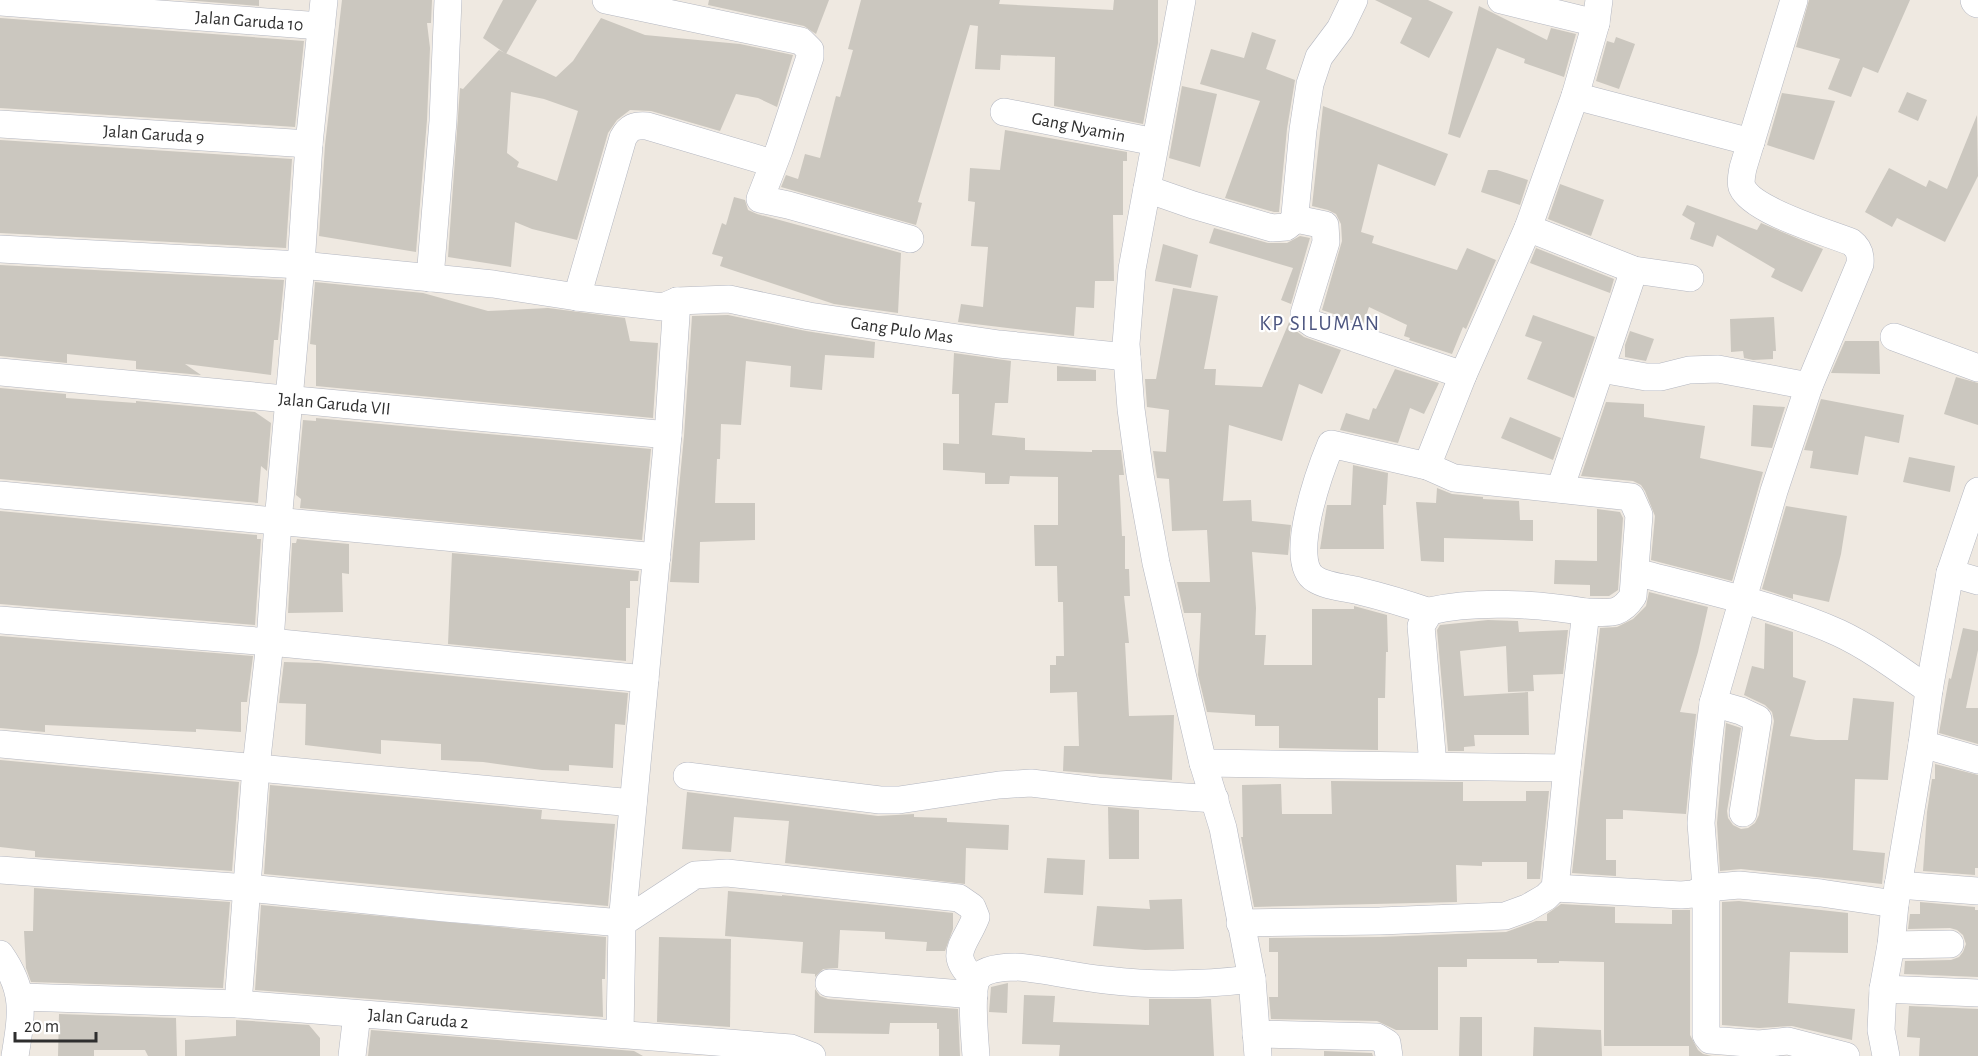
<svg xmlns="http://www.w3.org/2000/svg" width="1978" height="1056" font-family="'Alegreya Sans',sans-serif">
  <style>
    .building { fill: #cbc7bf; fill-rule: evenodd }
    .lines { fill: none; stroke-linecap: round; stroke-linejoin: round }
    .street-casing { stroke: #b4b7c1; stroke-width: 28 }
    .secondary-casing { stroke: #b4b7c1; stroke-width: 34 }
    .street { stroke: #fff; stroke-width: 27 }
    .secondary { stroke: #fff; stroke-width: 33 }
    .labels { text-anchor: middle; stroke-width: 4.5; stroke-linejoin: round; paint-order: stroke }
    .street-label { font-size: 18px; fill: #2e2e2e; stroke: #fff }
    .quarter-label { font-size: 21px; letter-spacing: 1.5px; fill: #4d5680; stroke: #fff }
  </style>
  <rect width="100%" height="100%" fill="#efe9e1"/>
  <!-- building -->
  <g class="building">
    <path d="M184,0h75v6z"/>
    <path d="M342,0h90l-1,23h-4l3,25 -3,72 -11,132 -97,-16 6,-91z"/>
    <path d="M503,0h34l-31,54 -23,-16z"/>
    <path d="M709,0h120l-13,34 -12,-8 -96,-21z"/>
    <path d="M861,0h139l-1,4 114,6 1,-10h44v43l-15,81 -89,-18 1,-49 -54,-2 -1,15 -25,-1 3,-43 -8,-1 -52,177 4,1 -6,22 -135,-38 5,-12 12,4 7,-25 15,4 16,-62 4,1 13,-47 -5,-1z"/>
    <path d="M1375,0h53l25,12 -24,46 -29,-15 12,-25z"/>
    <path d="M1809,0h101l-32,73 -15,-6 -12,30 -23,-8 12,-30 -44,-12z"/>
    <path d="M1479,6l68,34 4,-12 25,6 -12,43 -40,-14 1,-4 -28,-11 -37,90 -12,-4z"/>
    <path d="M0,18l304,23 -9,86 -295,-19z"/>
    <path d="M601,18l44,17 95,9 53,11 -16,52 -19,-9 -22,-4 -16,37 -69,-20 -21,-1 -13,10 -9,13 -31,107 -45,-11 -17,-7 -4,45 -63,-10 12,-169 3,1 36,-39 57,27 17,-16zM511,92l33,7 34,12 -21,70 -40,-14 2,-5 -12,-9z"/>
    <path d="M1252,32l24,8 -10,29 29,11 -8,49 -8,83h-5l-49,-14 35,-97 -60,-17 11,-35 33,9z"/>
    <path d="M1616,37l19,7 -16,45 -23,-8 11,-40 7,2z"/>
    <path d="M1182,86l35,8 -17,73 -31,-9z"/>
    <path d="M1907,92l20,8 -9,21 -20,-9z"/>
    <path d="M1782,93l53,8 -21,59 -47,-15z"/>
    <path d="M1323,106l125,48 -13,32 -57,-22 -17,68 13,4 -2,7 85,27 10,-22 29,12 -30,69 -3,-2 -11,27 -43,-14 1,-2 -6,-2 3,-11 -38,-18 -6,17 -41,-14 20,-69 -1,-17 -5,-10 -8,-4 -16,-4z"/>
    <path d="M1977,115l1,61 -33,66 -48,-24 -5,9 -27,-15 24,-44 37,19 3,-7 18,9z"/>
    <path d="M1005,130l122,22v9h-4v54h-10l1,66h-19l-1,27 -18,-1 -2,29 -116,-14 3,-18 22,3 5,-60 -17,-1 4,-44 -7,-1 2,-33 30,2z"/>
    <path d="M0,140l292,19 -6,89 -286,-15z"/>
    <path d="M1488,170h9l31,10 -8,25 -39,-13z"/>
    <path d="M1560,184l44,16 -13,36 -43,-17z"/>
    <path d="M734,197l11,3 3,10 9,4 144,39 -3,60 -64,-9 -114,-38 3,-9 -11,-3 10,-31 4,2z"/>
    <path d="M1687,205l70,25 4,-7 62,26 -21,43 -31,-15 4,-8 -58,-34 -4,12 -23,-8 5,-16 -13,-8z"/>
    <path d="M1214,228l54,15h19l13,-7 10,2 -19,66 -10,-4 12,-32 -84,-25z"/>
    <path d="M1163,244l35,11 -7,33 -36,-7z"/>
    <path d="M1536,248l78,31 -4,14 -80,-30z"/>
    <path d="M0,265l284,15 -6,60h-4l-3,35 -86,-11 16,11 -65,-6v-8l-69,-7v9l-67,-7z"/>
    <path d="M315,282l108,11 65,18 60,-3 77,10 5,23 28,2 -5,75 -337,-32v-41l-6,-1z"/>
    <path d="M1173,288l45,8 -14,73h12l-1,16 47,2 28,-67 6,11 8,6 37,13 -19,44 -23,-10 -17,57 -53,-16 -6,76 28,-1 1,21 39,4 -3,30 -36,-3 4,56 -1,27h11l-2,30h48v-56h42v-3l33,9 1,37h-2l-1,46h-7v52l-99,-2v-22h-24v-11l-48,-3 -9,-37 3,-62h-17l-7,-31h33l-3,-52 -35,1 -3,-52 -12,-1 -4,-27 13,1 3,-42 -22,-3 -2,-28h11z"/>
    <path d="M728,315l78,16 69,11 -1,16 -49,-3 -3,35 -32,-3 1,-21 -45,-5 -5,64 -20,-1 -1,35h-3l-2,44h40v37l-55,2 -1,41 -29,-1 14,-146 8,-120z"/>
    <path d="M1533,315l62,22 -21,61 -47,-19 15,-37 -17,-6z"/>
    <path d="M1774,317l2,34h-3v8l-20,1 -9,-2 -1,-7 -12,1 -1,-33z"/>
    <path d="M1630,331l24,8 -8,22 -21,-4v-12z"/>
    <path d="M1845,341h34l1,33 -49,-1z"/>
    <path d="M954,353l57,8 -3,42h-13l-3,32 33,3v12l67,2v-2h29l3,25h-5l3,61h3v33h4l1,27h-6l5,47h-4l4,73 45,-1 -2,65 -109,-9 1,-25h15l-2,-54 -27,1v-28h6v-9h8l-1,-54h-5l-1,-36h-22l-1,-41h24v-48l-48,-1 -1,8h-24v-11l-42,-3v-27l16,1v-50h-7z"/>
    <path d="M1057,366l39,4v11h-39z"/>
    <path d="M1395,369l44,14 -15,31 -14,-6 -12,35 -58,-13 6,-17 23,7 4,-12 3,1z"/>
    <path d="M1956,377l22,6v42l-34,-11z"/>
    <path d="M0,388l66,6v4l70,5v-2l119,11 16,11 -4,48 -6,-5 -3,37 -258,-24z"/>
    <path d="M1821,399l83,16 -5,28 -34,-7 -7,39 -48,-7 3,-17 -9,-1z"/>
    <path d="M1606,402l38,2v13l61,9 -5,32 63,14 -31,109 -81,-21 4,-44 -10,-25 -4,-6 -8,-4 -52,-5z"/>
    <path d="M1753,405l32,2 -13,41 -21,-2z"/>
    <path d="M1510,417l51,21 -8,22 -52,-22z"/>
    <path d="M316,418l335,31 -9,91 -342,-32 1,-9 -5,-4 7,-75 13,1z"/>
    <path d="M1909,457l46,9 -5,26 -47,-10z"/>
    <path d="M1353,465l35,8 -2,32h-3l1,44h-64l7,-44h24z"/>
    <path d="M1437,488l15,6 31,3v2l36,2 1,19h13v21l-89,-3v24l-23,-1 -5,-59 20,1z"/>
    <path d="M1786,506l61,10 -6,38 -12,48 -36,-8v5l-31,-10z"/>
    <path d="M1597,509l23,3 3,6 -5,72 -9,6h-19v-11l-36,-1 1,-24 42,1z"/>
    <path d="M0,511l257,24v4h4l-6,86 -255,-21z"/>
    <path d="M297,539l52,5v30l-7,-1 1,39 -55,1 4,-70h4z"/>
    <path d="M452,553l187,18 -1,10h-8v27h-4v53l-178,-17z"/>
    <path d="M1649,592l59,15 -10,45 -18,60 16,2 -10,100 -63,-4v9h-17v41h10v16l-44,-3 28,-245 17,-1 16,-8 13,-13z"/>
    <path d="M1488,620l30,1 1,11 49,-2 -5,44 -30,1 1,16 -26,1 -2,-46 -46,5 4,45 64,-4 1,43h-55l1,11 -11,1v4h-16l-11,-121 3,-5z"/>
    <path d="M1765,623l28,9v45l13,4 -16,55 26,4h32l5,-42 41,4 -6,78 -33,-1 -2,71 32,3 -3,31 -141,-15 -21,2 -3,-48 9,-100 15,5 -14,83 1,7 5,7 8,4 7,-1 7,-5 4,-8 15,-94 -2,-9 -7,-7 -21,-10 8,-29 12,3z"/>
    <path d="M1963,628l15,3v19l-12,58h12v36l-39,-11 10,-55 2,1z"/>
    <path d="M0,636l253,20 -6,46h-6v30l-45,-3v3l-151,-7v7l-45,-4z"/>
    <path d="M284,662l35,1 309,30 -3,32 -10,-1 -2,44 -44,-3v6l-27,-1 -59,-8 -42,-2v-16l-60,-4v14l-76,-9 1,-41 -27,-1z"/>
    <path d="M0,760l239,22 -7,89 -197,-14v-6l-35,-4z"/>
    <path d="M1935,764l43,11v93h-3v7l-52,-4 4,-59 5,-33h3z"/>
    <path d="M1331,781l132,1v19h63v-10h23l-9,88h-13v-17h-45v4l-26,-1 1,37 -203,5 -13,-70h2l-1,-52 39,-1 1,30h50z"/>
    <path d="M270,785l272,25 -1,9 74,5 -7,82 -344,-32z"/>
    <path d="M687,792l191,24 36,-2v3l33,1v4l62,3 -1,25 -42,-2 -1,36 -180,-21 4,-42 -55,-4 -3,35 -49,-3z"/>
    <path d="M1108,807l31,3v49h-30z"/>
    <path d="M1047,858l38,2 -2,35 -39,-2z"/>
    <path d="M34,888l196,14 -7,86 -192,-6 -5,-14 -2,-37h9z"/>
    <path d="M728,891l54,5v-1l171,18v16l-8,22h-19l1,-9 -42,-3v-7l-45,-2 -2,38 -15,1 -8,8v-3l-14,-1 2,-31 -78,-6z"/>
    <path d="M1182,899l2,50 -39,1 -52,-4 4,-40 53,3 -1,-9z"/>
    <path d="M1739,901l109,12v40l-58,-1 -2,51 67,6 -3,31 -60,-14 -33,2 -37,-3v-123z"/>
    <path d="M1920,902l55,5v3h3v67l-74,-3 1,-13 46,-1 8,-3 4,-5 3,-8 -3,-9 -6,-5 -7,-2 -42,1 2,-15h10z"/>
    <path d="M1561,904l54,3v16l57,1v-14h18v125l8,15 5,4 9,2h-23v-10h-85v-84l-45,-1v2h-22v-4h-70v8h-29v63h-42l-19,-9 -106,-2 -2,-22h9v-45h-9v-14l111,-1 126,-5 30,-11h11v-7z"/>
    <path d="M261,905l345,32 -1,42h-3l1,38 -348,-27z"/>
    <path d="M659,937l72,2 -1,88 -73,-5z"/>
    <path d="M1008,983l-1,30 -18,-1 2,-25z"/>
    <path d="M815,989l5,7 8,3 130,10 2,47h-21v-27h-2v-6h-47l-1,11 -75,-1z"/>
    <path d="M1024,995l31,1 -2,26 96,3v-26h62l3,57h-155l1,-11 -38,-1z"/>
    <path d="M1909,1006l69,3v47h-59l1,-18 -13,-1z"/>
    <path d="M59,1014l117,4 1,38h-29l-3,-6h-51v6h-36z"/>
    <path d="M1460,1017h22v39h-23z"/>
    <path d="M236,1020l73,5 11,13v18h-135v-16l51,-4z"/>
    <path d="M1534,1027l67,3 1,26h-69z"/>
    <path d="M371,1030l263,21 9,5h-275z"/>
    <path d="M1324,1051l48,2 1,3h-49z"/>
  </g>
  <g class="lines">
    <!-- street casing -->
    <g class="street-casing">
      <g id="street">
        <path d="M606,0l195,41 9,9v7l-31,93 -19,49 28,6 122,34"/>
        <path d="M1182,0l-50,269 -6,75 5,65 9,66 16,88 47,200 20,65 29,151 6,77"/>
        <path d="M1354,0l-14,29 -21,28 -9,27 -7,46 -8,84 1,5 29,6 1,17 -22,72 2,5 7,5 150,51"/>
        <path d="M1501,0l95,23"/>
        <path d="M1794,0l-51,168c-1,6 -3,13 -1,19 10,24 84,45 109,55 8,6 10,12 9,22l-51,122 -35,105 -61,212 -7,60 -5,60 5,65v147l4,5 49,4 29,-3 58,15"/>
        <path id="s1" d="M0,2l321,24"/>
        <path d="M1575,96l176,46"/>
        <path id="s2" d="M1004,112l151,30"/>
        <path id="s3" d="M0,124l309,20"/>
        <path d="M1147,189l46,16 79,23 14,-1 10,-8"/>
        <path d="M1528,228l106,42 56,8"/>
        <path id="s4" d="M0,249l301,16 192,19 84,13 86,10 14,-6 52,-2 80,17 190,28 128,13"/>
        <path d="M430,278l13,-157 5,-121"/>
        <path d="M577,297l46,-159c6,-11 12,-13 24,-12l125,37"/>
        <path d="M1894,337l84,31"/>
        <path d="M1601,369l45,8h15l28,-7 29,-1 91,17"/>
        <path id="s5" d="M0,372l668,63"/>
        <path d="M1427,466l36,-91 65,-147 47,-132 21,-73 3,-23"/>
        <path d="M1560,489l74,-219"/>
        <path d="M0,495l657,62"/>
        <path d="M1636,572c66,18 141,33 203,61 32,15 61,37 90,57"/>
        <path d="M1950,573l28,8"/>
        <path d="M0,620l270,22 375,37"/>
        <path d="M1713,703l28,8 17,8 -15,94"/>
        <path d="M0,744l633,59"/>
        <path d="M1922,744l56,16"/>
        <path d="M1203,763l364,5"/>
        <path d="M1433,765l-12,-139 9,-15c47,-11 108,-7 156,1"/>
        <path d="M687,776l193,24h19l100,-15 32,-2 67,8 117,8"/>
        <path d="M0,870l248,18 197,20 177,15 73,-48 32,-2 232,25 13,9 4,10c-12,30 -29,37 -1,63"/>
        <path d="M1898,885l80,6"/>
        <path d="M1555,888l126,7 12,-1 13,-6 33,-3 82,8 74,11"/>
        <path d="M1240,923l140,-2 125,-5 22,-8 19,-11 9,-9 12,-120 19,-156c22,0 33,5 47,-16l6,-81 -8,-18 -177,-19 -27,-12 -96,-22c-10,24 -45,118 -16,135 10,7 32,9 44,12 25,6 48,13 71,21"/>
        <path d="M1891,945l59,-1"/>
        <path d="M0,954c26,37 22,59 15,102"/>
        <path d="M829,983l145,12"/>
        <path d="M1883,989l95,4"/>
        <path id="s6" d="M21,997l217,7 553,44 21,8"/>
        <path d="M238,1004l18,-237 14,-125 8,-120 23,-257 8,-121 15,-144"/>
        <path d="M620,1033l2,-110 46,-488 9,-134"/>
        <path d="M1256,1034l121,3 10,6 2,13"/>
        <path d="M352,1056l5,-42"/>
        <path d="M976,1056c-1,-14 -6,-68 1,-77 6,-10 26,-12 38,-12 30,2 60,10 91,13 49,6 97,5 146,-1"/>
        <path d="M1886,1056l-5,-26 2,-41 8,-44 4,-41 27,-160 7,-54 21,-117 28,-82"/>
      </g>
    </g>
    <!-- secondary casing -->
    <g class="secondary-casing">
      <path id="secondary" d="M1977,0l1,1"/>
    </g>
    <!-- street -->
    <use href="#street" class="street"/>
    <!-- secondary -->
    <use href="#secondary" class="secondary"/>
  </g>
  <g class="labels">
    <!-- street labels -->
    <g class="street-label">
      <text dy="6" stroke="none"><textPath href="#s1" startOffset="250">Jalan Garuda 10</textPath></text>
      <text dy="6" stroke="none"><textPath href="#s2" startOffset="76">Gang Nyamin</textPath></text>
      <text dy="6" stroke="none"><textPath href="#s3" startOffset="154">Jalan Garuda 9</textPath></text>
      <text dy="6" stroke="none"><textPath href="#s4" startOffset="909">Gang Pulo Mas</textPath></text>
      <text dy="6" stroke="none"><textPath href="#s5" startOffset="336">Jalan Garuda VII</textPath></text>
      <text dy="6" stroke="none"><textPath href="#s6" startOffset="398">Jalan Garuda 2</textPath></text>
    </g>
    <!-- quarter labels -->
    <g class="quarter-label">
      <text x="1320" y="330">KP SILUMAN</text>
    </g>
  </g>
  <!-- scale -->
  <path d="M15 1032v9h81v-9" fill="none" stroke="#2e2e2e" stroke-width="3"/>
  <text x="24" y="1032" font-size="18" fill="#2e2e2e" stroke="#ffffff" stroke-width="4.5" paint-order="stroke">20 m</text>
</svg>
